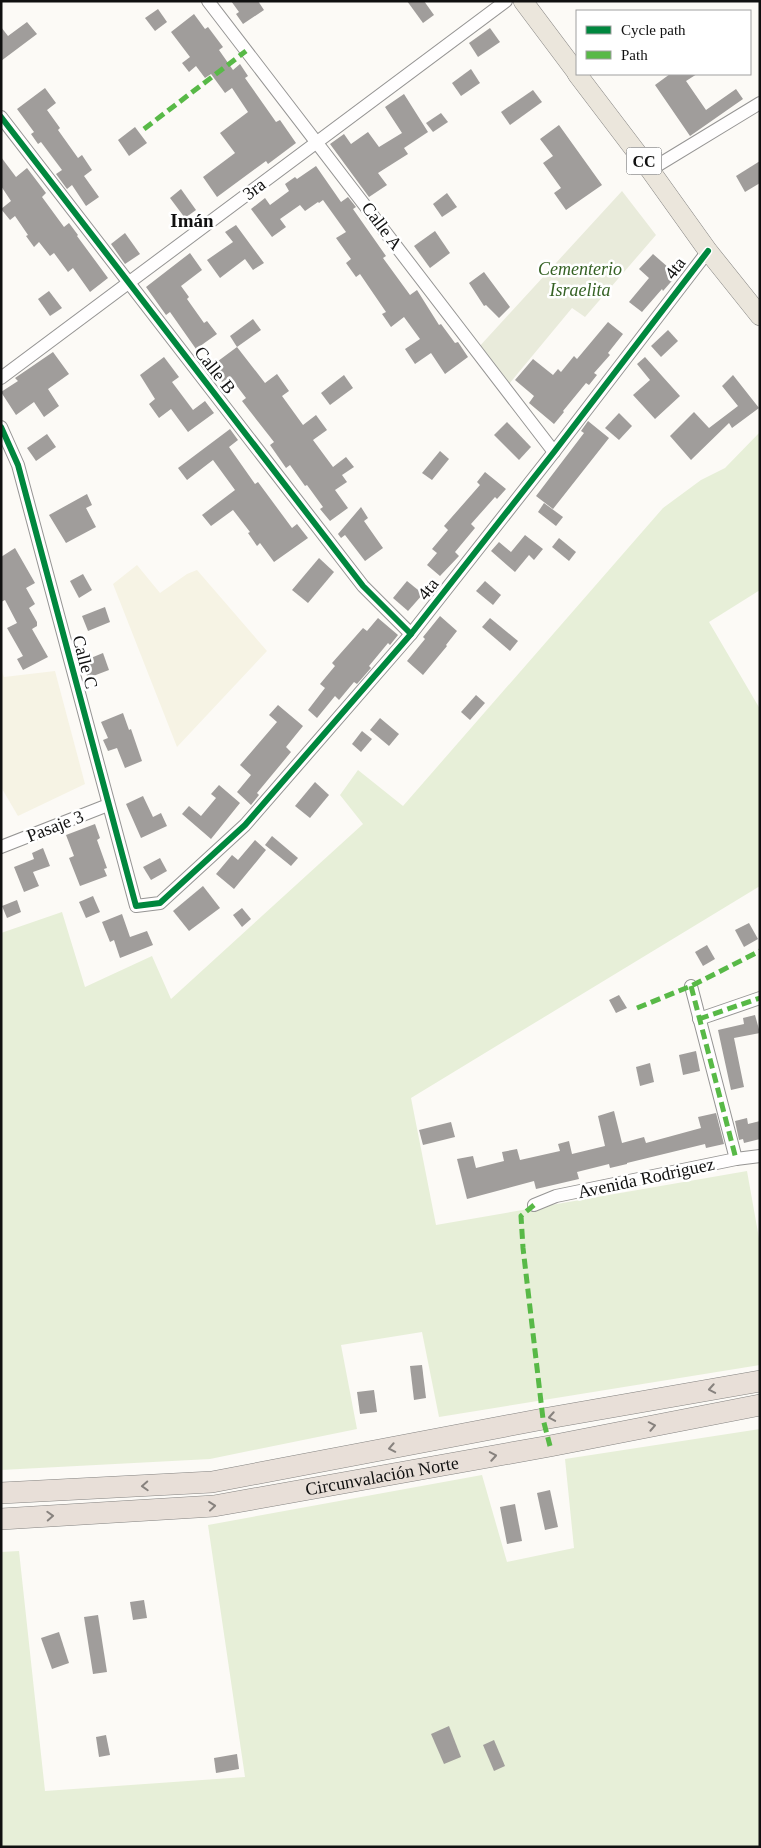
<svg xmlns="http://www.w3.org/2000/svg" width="761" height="1848" font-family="Georgia,serif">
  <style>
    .farmland { fill: #f6f3e4 }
    .green { fill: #e7efd8 }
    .cemetery { fill: #e9ebdb }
    .building { fill: #a09d9b }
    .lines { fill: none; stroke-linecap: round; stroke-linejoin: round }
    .street-casing { stroke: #969594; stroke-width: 14 }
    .primary-casing { stroke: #848381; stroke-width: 20 }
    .highway-casing { stroke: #848381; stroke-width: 22 }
    .street { stroke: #fffefe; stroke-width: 12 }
    .primary { stroke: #ebe6dc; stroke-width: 19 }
    .highway { stroke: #e8dfd8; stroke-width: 21 }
    .quiet { stroke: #58b947; stroke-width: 5; stroke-dasharray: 10 5; stroke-linecap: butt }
    .cycleway-casing { stroke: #fff; stroke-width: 9 }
    .cycleway { stroke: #00873e; stroke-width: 6 }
    .oneway { stroke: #87827e }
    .labels { text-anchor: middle; stroke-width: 5; stroke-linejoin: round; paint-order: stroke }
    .shield { fill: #fff; stroke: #585858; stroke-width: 1 }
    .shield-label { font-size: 16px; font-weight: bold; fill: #101010 }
    .street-label { font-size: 18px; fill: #101010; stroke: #fff }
    .park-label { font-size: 18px; font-style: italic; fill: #366225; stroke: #fff }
    .neighbourhood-label { font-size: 19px; font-weight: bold; fill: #101010; stroke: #fff }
  </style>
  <rect width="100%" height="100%" fill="#fcfaf6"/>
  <!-- farmland -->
  <g class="farmland">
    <path d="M137,565l23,28 27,-19 10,-4 70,81 -90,96 -64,-163z"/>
    <path d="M1,669l3,8 51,-6 30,113 -67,32 -17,-29z"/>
  </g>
  <!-- green -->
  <g class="green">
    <path d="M760,432v158l-51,32 51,87v177l-349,212 25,127 311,-54 13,73v121l-321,52 -17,-85 -81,13 16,84 -147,30 -209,11v-537l61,-21 23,75 67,-31 19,43 192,-175 -23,-29 18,-25 45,36 260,-298 38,-28 24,-12z"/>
    <path d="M760,1429v418h-759v-295l18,-1 26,240 200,-14 -37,-252 274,-50 25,87 67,-14 -9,-89z"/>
  </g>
  <!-- cemetery -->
  <path class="cemetery" d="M622,191l34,44 -71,82 -13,-9 -63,76 -31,-36z"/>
  <!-- building -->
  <g class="building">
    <path d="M231,1h27l6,9 -21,14 -7,-10 3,-2z"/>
    <path d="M407,1h17l10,14 -11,8z"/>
    <path d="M158,9l9,13 -12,9 -10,-13z"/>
    <path d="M194,14l11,15 3,-2 15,20 -4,3 14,20 7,-6 8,12 -3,2 31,44 4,-2 16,23 -28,21 -2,-3 -49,36 -14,-20 32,-24 -15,-20 28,-21 -16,-24 -7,5 -14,-19 -6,4 -9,-12 -7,6 -7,-9 8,-6 -19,-25z"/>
    <path d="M27,22l10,12 -36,27v-34l7,9z"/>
    <path d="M490,28l10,14 -22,15 -9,-14z"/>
    <path d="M471,69l9,14 -19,13 -9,-13z"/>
    <path d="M670,74h27l-11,7 20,29 30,-21 7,10 -53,37 -35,-51z"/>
    <path d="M45,88l11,15 -9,7 13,18 -2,2 20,28 4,-3 10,15 -8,6 15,21 -13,9 -14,-21 -5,4 -11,-15 6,-4 -21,-28 -3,2 -7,-10 3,-2 -17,-23z"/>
    <path d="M533,90l9,12 -32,23 -9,-13z"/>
    <path d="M404,94l24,38 -24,16 4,6 -30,19 9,12 -18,12 -39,-53 14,-10 7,10 17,-12 11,15 23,-14 -17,-26z"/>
    <path d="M441,113l7,9 -15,10 -7,-9z"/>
    <path d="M559,125l43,60 -36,25 -12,-17 7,-5 -18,-25 10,-7 -13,-17z"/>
    <path d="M135,127l12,16 -18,13 -11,-16z"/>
    <path d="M1,157l15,20 11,-9 19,25 -4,4 22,30 5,-4 9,12 -1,1 31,42 -18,14 -17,-24 -5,4 -14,-19 -4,3 -11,-14 -5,5 -8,-11 2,-1 -13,-19 -5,4 -9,-11 10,-8 -10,-15z"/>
    <path d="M760,161v22l-15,9 -9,-16z"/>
    <path d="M316,166l25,36 7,-5 8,10 -3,2 33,47 -3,2 27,37 7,-5 22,35 2,-1 14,19 3,-1 10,15 -23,17 -14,-21 -16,11 -10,-15 15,-10 -16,-22 -13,10 -9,-13 4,-2 -26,-38 -4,3 -10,-14 5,-4 -15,-21 10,-6 -23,-32 -4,3 -1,-1 -13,9 -5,-6 -20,14 6,8 -14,10 -21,-28 14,-11 5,7 19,-14 -4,-7 10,-7 2,2z"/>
    <path d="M181,189l15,21 -11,8 -15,-20z"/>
    <path d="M447,193l10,14 -15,10 -9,-13z"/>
    <path d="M236,225l28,38 -11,7 -8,-11 -25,19 -13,-18 26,-18 -8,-10z"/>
    <path d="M435,231l15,22 -20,15 -16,-22z"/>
    <path d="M125,233l15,21 -15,10 -14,-20z"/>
    <path d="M190,253l12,17 -21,16 8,11 -2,2 17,24 3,-2 10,13 -21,15 -26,-37 -4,3 -20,-28z"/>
    <path d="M653,254l24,21 -14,16 -1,-2 -20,23 -13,-10 20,-24 -10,-9z"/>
    <path d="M484,272l26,35 -11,11 -13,-13 -2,1 -15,-23z"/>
    <path d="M49,291l13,17 -12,8 -12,-17z"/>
    <path d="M253,319l8,11 -24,17 -7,-11z"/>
    <path d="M608,322l15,12 -15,19 2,2 -16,18 3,2 -8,10 -3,-2 -23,28 1,1 -10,12 -25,-21 5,-7 -19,-16 18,-21 20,16 5,-6 3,3 13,-16 3,3z"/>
    <path d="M668,330l10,11 -17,16 -10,-11z"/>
    <path d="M237,347l28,36 12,-9 12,17 -7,5 21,29 13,-10 11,15 -14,10 20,27 13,-10 8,10 -12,8 5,7 -12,8 13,18 -18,13 -10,-12 3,-2 -16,-22 -2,1 -15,-21 -4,3 -16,-23 4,-3 -32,-41 4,-3 -16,-21 -8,5 -12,-15z"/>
    <path d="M53,352l16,22 -21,15 11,17 -15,11 -10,-15 -18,13 -15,-23 17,-11 -3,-3z"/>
    <path d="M164,357l15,20 -7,5 21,28 12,-9 9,12 -26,19 -17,-23 -12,9 -10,-14 6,-5 -15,-24z"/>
    <path d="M645,357l35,39 -25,23 -22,-24 17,-15 -13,-16z"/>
    <path d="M344,375l9,13 -23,17 -9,-12z"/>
    <path d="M733,375l26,33 -27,20 -3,-5 -38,37 -21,-24 24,-24 15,16 29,-22 -16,-20z"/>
    <path d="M619,413l13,13 -13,14 -14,-12z"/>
    <path d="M588,421l21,17 -56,71 -17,-13 48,-63 -3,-2z"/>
    <path d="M507,422l24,25 -12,13 -25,-25z"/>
    <path d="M230,429l8,11 -9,7 26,37 3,-2 34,46 5,-4 11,14 -34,24 -14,-19 -3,3 -9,-13 2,-1 -17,-22 -22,16 -9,-11 33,-25 -22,-30 -26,20 -9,-12z"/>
    <path d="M47,434l9,13 -20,14 -9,-13z"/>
    <path d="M440,451l9,8 -17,21 -10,-7z"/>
    <path d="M485,472l21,17 -9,10 -2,-2 -24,27 4,4 -20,24 4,4 -19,20 -13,-11 10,-12 -5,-4 16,-19 -4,-4 36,-41 -3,-3z"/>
    <path d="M87,494l5,11 -6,3 10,19 -30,16 -17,-28z"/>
    <path d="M544,503l19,14 -7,9 -18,-14z"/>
    <path d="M361,507l7,11 -4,3 19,27 -18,13 -20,-26 -4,3 -3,-4z"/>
    <path d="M525,535l18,14 -9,11 -5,-5 -14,17 -24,-21 8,-9 12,10z"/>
    <path d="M559,538l17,14 -7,9 -17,-14z"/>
    <path d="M15,548l20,35 -9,5 9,16 -6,4 8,14v4l-5,3 16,28 -25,13 -6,-11 6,-3 -16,-28 10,-5 -12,-23 -4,2v-45z"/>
    <path d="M319,558l15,14 -26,31 -16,-13z"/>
    <path d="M83,574l9,16 -13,8 -9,-17z"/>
    <path d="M407,581l16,13 -15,17 -15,-13z"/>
    <path d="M485,581l16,14 -8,10 -17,-14z"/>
    <path d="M105,607l5,15 -22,9 -6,-15z"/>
    <path d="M440,616l17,15 -11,14 1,1 -24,29 -16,-14 18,-22 -2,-2z"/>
    <path d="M378,618l20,17 -8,10 -2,-2 -19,23 2,2 -14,16 -3,-2 -15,18 -4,-4 -18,22 -9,-8 17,-22 -5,-4 15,-18 -3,-3 31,-35 4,3z"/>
    <path d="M490,618l28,23 -8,10 -28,-24z"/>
    <path d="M103,653l6,17 -21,8 -7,-16z"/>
    <path d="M476,695l9,8 -15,17 -9,-8z"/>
    <path d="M278,705l25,21 -17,21 5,5 -34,41 2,2 -8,10 -14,-13 14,-17 -11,-10 37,-43 -8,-7z"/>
    <path d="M123,713l6,17 2,-1 11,32 -17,7 -8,-20 -9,3 -5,-11 5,-2 -7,-16z"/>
    <path d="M380,718l19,16 -10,12 -19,-16z"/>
    <path d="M362,731l10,8 -11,13 -9,-8z"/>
    <path d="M315,782l14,13 -19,23 -15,-12z"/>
    <path d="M219,785l21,18 -29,36 -29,-25 7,-8 12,10 15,-18 -5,-4z"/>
    <path d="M143,796l10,21 8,-4 6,13 -26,12 -15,-34z"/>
    <path d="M95,824l5,14 -3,2 10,28 -3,1 3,7 -27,10 -11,-28 5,-2 -8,-21z"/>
    <path d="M272,836l26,22 -7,8 -26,-21z"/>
    <path d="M255,840l11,10 -32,39 -18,-15 16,-19 6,5z"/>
    <path d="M43,848l7,18 -17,6 6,14 -15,6 -10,-25 20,-8 -2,-6z"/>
    <path d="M160,858l7,13 -16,9 -8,-13z"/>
    <path d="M203,886l17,22 -31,23 -16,-20z"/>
    <path d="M93,896l7,16 -14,6 -7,-16z"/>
    <path d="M17,900l4,12 -14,6 -5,-12z"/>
    <path d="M242,908l9,11 -9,8 -9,-12z"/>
    <path d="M122,914l8,23 17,-6 6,14 -33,13 -6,-18 -4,2 -8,-20z"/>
    <path d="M749,923l9,16 -14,8 -9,-17z"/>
    <path d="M707,945l8,14 -12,7 -8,-14z"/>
    <path d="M619,995l8,13 -11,5 -7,-13z"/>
    <path d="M755,1015l5,18 -26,5 10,49 -13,3 -13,-60 26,-6 -1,-6z"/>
    <path d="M696,1051l4,20 -17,4 -4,-20z"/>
    <path d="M650,1063l4,19 -14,4 -4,-19z"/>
    <path d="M614,1111l8,32 22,-6 2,6 55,-15 -3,-11 18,-4 8,31 -18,4 -1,-4 -78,19v1l-17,4 -1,-4 -32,8 2,7 -43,10 -2,-8 -67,18 -10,-40 16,-3 3,12 28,-7 -2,-9 15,-3 3,11 40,-9 -2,-7 11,-3 3,13 33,-8 -7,-30z"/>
    <path d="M747,1118l1,6 12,-3v18l-16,4 -1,-4 -4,1 -4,-19z"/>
    <path d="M451,1122l4,15 -32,8 -4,-15z"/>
    <path d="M422,1365l4,33 -12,2 -4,-34z"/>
    <path d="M374,1390l3,22 -17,2 -3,-22z"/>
    <path d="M550,1490l8,37 -13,3 -8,-37z"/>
    <path d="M515,1504l7,37 -15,3 -7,-37z"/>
    <path d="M144,1600l3,18 -14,2 -3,-18z"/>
    <path d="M98,1615l9,57 -14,2 -9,-57z"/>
    <path d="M59,1632l10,31 -17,6 -11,-31z"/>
    <path d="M449,1726l12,31 -17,7 -13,-30z"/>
    <path d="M106,1735l4,20 -11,2 -3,-20z"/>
    <path d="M494,1740l11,26 -11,5 -11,-26z"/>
    <path d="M237,1754l2,15 -23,4 -2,-15z"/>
  </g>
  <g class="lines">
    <!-- street casing -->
    <g class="street-casing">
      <g id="street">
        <path d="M208,1l346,451"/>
        <path d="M1,117l362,469 48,48"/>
        <path d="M650,170l110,-67"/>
        <path d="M1,378l505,-377"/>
        <path d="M1,427l17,38 118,441 24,-3 85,-78 166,-191 143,-182 154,-201"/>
        <path d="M1,847l107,-42"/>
        <path d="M691,986l45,173"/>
        <path d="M699,1019l61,-21"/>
        <path d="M534,1205l22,-9 180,-37 24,-3"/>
      </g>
    </g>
    <!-- primary casing -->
    <g class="primary-casing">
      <g id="primary">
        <path d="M523,1l54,72"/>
        <path d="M577,74l73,96 58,81 52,65"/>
      </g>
    </g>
    <!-- highway casing -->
    <g class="highway-casing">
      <g id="highway">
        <path d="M1,1493l211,-11 331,-63 217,-38"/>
        <path id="s1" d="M1,1519l213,-13 336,-60 210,-41"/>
      </g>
    </g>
    <!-- street -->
    <use href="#street" class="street"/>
    <!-- primary -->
    <use href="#primary" class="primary"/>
    <!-- highway -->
    <use href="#highway" class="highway"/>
    <!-- quiet -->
    <g class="quiet">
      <path d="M144,129l102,-78"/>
      <path d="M691,986l45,173"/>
      <path d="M637,1008l54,-22 69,-35"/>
      <path d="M699,1019l61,-21"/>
      <path d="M534,1205l-13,11 2,32 20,171 7,27"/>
    </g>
    <!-- cycleway casing -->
    <g class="cycleway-casing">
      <g id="cycleway">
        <path d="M1,117l362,469 48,48"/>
        <path d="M1,427l17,38 118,441 24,-3 85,-78 166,-191 143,-182 154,-201"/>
      </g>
    </g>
    <!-- cycleway -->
    <use href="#cycleway" class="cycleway"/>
  </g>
  <!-- one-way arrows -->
  <defs><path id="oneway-chevron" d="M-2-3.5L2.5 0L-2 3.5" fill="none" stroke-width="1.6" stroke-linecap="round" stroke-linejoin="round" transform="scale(1.25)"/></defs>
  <g class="oneway">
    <use href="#oneway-chevron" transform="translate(712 1389) rotate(170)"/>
    <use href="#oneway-chevron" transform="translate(552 1417) rotate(170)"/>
    <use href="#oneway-chevron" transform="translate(652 1426) rotate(-11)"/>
    <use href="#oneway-chevron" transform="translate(392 1448) rotate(169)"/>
    <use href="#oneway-chevron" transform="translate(493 1456) rotate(-10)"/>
    <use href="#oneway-chevron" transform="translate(145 1486) rotate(177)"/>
    <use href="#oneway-chevron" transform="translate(212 1506) rotate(-6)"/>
    <use href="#oneway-chevron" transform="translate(50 1516) rotate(-3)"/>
  </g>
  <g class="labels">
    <!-- shield labels -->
    <rect class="shield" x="626.5" y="147.5" width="35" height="27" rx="4"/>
    <g class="shield-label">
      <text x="644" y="167">CC</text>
    </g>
    <!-- street labels -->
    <g class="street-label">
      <text transform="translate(254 189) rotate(-37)" y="6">3ra</text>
      <text transform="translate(382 226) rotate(53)" y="6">Calle A</text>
      <text transform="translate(675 268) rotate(-53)" y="6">4ta</text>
      <text transform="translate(215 370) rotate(52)" y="6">Calle B</text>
      <text transform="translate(428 589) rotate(-52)" y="6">4ta</text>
      <text transform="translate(85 662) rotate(75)" y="6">Calle C</text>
      <text transform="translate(55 826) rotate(-21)" y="6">Pasaje 3</text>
      <text transform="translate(646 1178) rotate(-12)" y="6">Avenida Rodriguez</text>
      <text dy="6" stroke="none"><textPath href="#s1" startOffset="384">Circunvalación Norte</textPath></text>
    </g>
    <!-- park labels -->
    <g class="park-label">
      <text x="580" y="275">Cementerio<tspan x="580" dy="21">Israelita</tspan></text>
    </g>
    <!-- neighbourhood labels -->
    <g class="neighbourhood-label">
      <text x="192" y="227">Imán</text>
    </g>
  </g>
  <!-- border -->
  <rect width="761" height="1848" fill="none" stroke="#101010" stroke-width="5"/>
  <!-- legend -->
  <rect x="576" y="10" width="175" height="65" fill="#ffffff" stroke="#9f9f9f"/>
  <rect x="586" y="26" width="25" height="8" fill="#00873e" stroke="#9f9f9f"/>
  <text x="621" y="35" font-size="15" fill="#101010">Cycle path</text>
  <rect x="586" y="51" width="25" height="8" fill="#58b947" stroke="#9f9f9f"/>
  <text x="621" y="60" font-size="15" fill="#101010">Path</text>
</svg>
